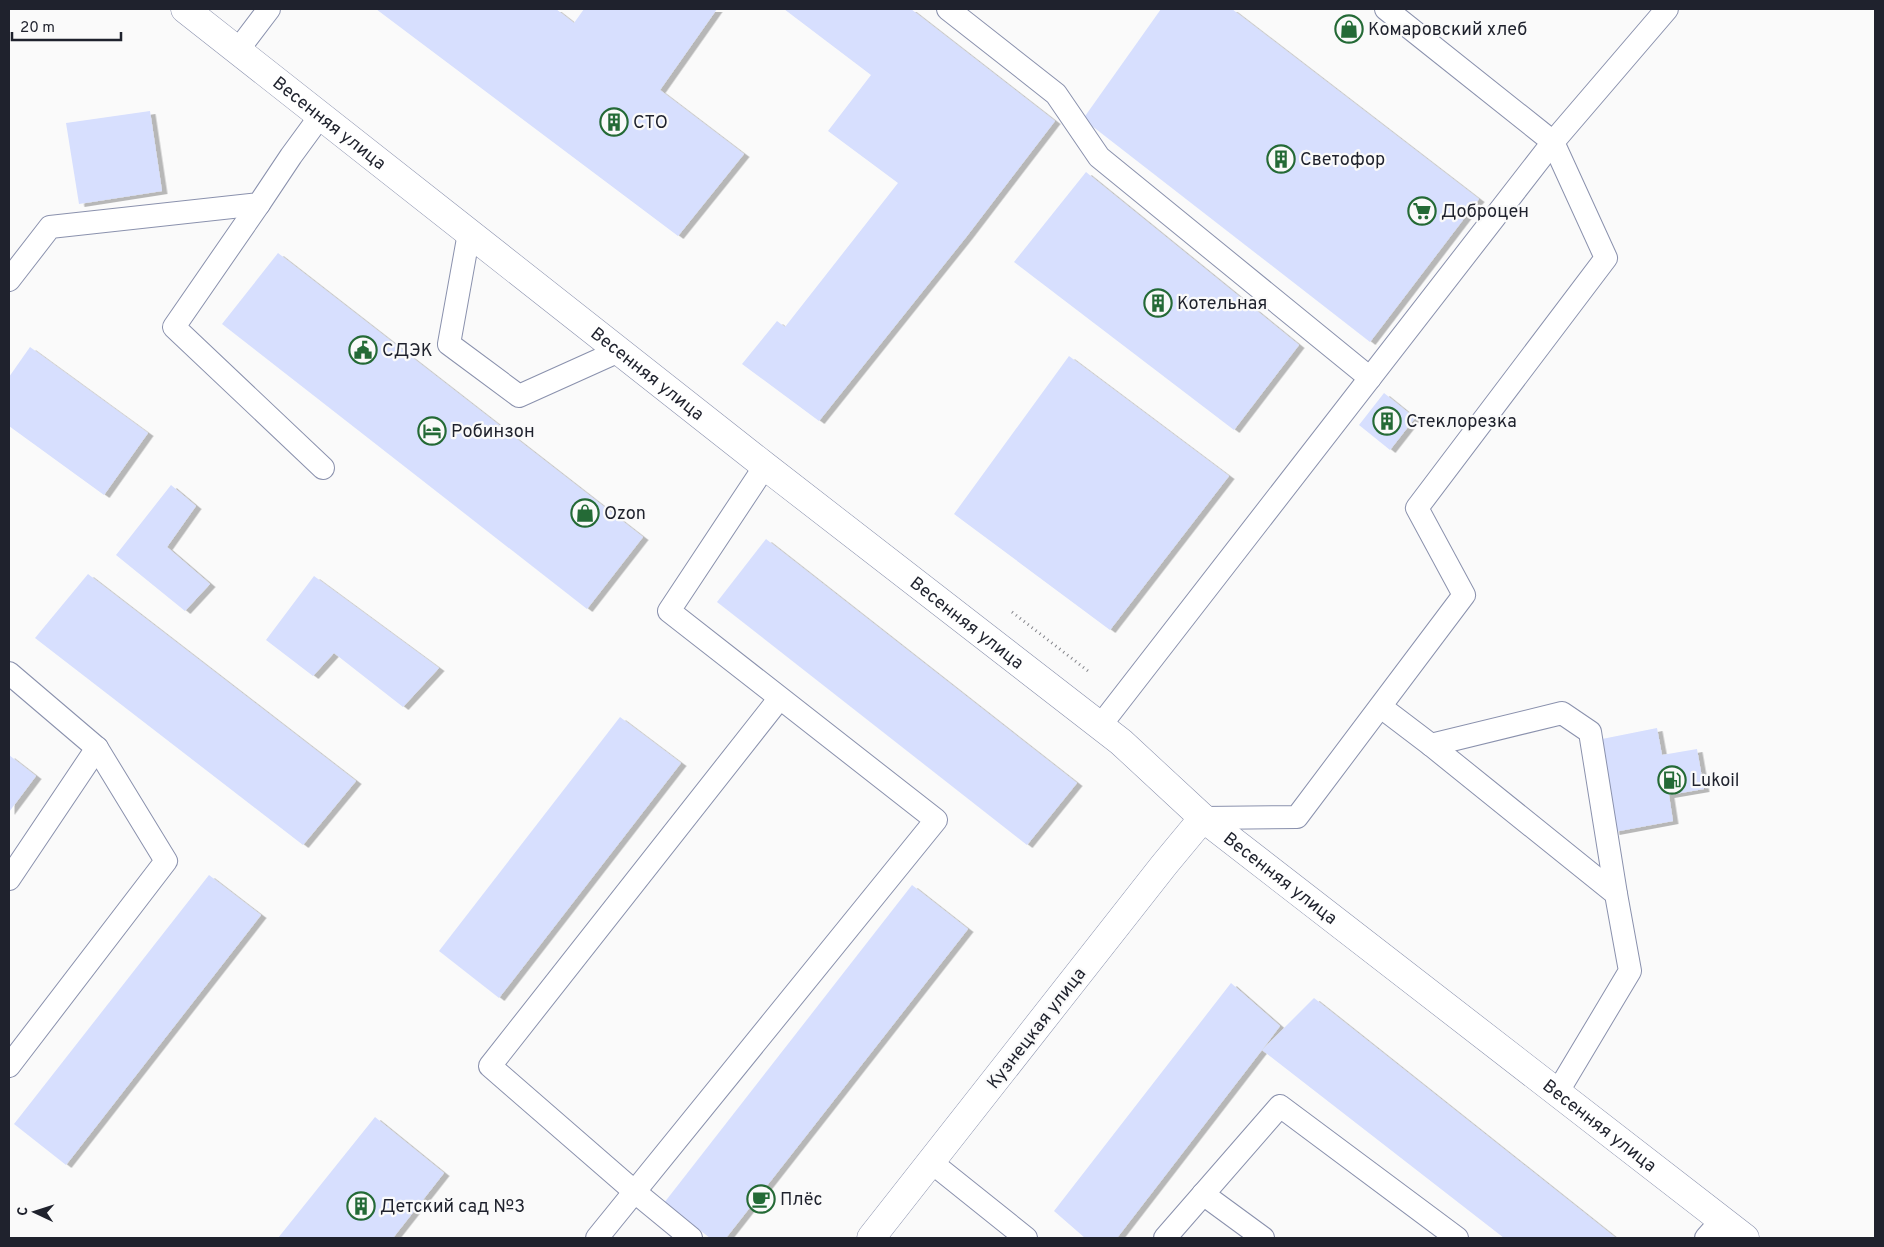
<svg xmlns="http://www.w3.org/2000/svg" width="1884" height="1247" font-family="Overpass,sans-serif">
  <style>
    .building { fill: #d7dffe; filter: url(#shadow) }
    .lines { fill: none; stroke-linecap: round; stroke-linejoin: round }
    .service-casing { stroke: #8a91ad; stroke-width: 24 }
    .tertiary-casing { stroke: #8a91ad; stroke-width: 29 }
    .secondary-casing { stroke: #8a91ad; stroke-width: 29 }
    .path { stroke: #84858b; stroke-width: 3; stroke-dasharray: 1 4; stroke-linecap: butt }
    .service { stroke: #fff; stroke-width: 22 }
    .tertiary { stroke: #fff; stroke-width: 28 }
    .secondary { stroke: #fff; stroke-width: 28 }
    .labels { text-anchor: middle; stroke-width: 4.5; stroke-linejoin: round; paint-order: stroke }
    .poi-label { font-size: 18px; fill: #1f222d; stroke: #fafafa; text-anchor: start }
    .street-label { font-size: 18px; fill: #1f222d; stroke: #fafafa }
  </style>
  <defs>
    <filter id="shadow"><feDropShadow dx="5.5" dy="3" stdDeviation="0" flood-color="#0004"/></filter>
  </defs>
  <rect width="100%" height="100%" fill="#fafafa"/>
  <!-- building -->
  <g class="building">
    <path d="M376,9h180l18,14 10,-14h133l-57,81 84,64 -66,82z"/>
    <path d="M784,9h127l144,112 -88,115 -148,185 -77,-57 35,-43 8,6 113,-144 -70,-52 43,-56z"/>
    <path d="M1161,9h71l247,190 -109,143 -287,-223z"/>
    <path d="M150,111l12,80 -83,13 -13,-81z"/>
    <path d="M1086,172l213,173 -65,85 -220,-168z"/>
    <path d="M278,253l365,284 -56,72 -365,-285z"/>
    <path d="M30,347l118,86 -44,62 -95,-69v-49z"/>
    <path d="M1069,356l160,120 -119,154 -156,-116z"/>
    <path d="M1384,393l31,25 -25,32 -31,-25z"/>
    <path d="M171,485l25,21 -29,41 43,37 -25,27 -69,-56z"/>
    <path d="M766,539l311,244 -50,62 -310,-243z"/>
    <path d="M88,574l268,207 -53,64 -268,-207z"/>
    <path d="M314,576l125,92 -36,39 -69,-54 -21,23 -47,-36z"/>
    <path d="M620,717l61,46 -182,235 -60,-47z"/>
    <path d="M1657,728l5,27 35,-6 7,40 -35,6 4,26 -59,11 -17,-92z"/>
    <path d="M9,755l27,21 -27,36z"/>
    <path d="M209,875l52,40 -195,250 -52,-41z"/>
    <path d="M912,885l56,44 -242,309h-16l-46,-35z"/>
    <path d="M1231,983l49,43 -18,24 52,-52 302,240h-112l-242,-188 -145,188h-32l-31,-27z"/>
    <path d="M375,1117l69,56 -51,65h-115z"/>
  </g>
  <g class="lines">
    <!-- service casing -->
    <g class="service-casing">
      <g id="service">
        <path d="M948,9l108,85 43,63 271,221"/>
        <path d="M238,50l31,-41"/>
        <path d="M259,204l-85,123 149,141"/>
        <path d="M469,233l-20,111 70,52 100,-45"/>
        <path d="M9,280l41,-53 209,-23 32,-48 30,-41"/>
        <path d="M9,673l88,75 69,113 -157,205"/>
        <path d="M1381,707l50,38 185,149 14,77 -73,122"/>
        <path d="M1100,726l453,-584 114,-133"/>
        <path d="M1431,745l131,-32 28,19 26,162"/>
        <path d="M1203,818l94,-1 167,-222 -47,-87 189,-250 -53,-116 -167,-133"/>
        <path d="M9,879l88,-131"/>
        <path d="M931,1162l95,76"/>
        <path d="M1203,1194l60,44"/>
        <path d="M597,1238l339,-418 -267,-209 96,-145"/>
        <path d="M691,1238l-56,-46 -145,-126 289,-367"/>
        <path d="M1165,1238l115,-132 177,132"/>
        <path d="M1706,1238l16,-18"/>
      </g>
    </g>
    <!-- tertiary casing -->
    <g class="tertiary-casing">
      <g id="tertiary">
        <path id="s1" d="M1203,818l542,420"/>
      </g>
    </g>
    <!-- secondary casing -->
    <g class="secondary-casing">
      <g id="secondary">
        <path id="s2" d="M185,9l580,457 356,276 82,76 -39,47 -293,373"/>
      </g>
    </g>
    <!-- path -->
    <path class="path" d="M1012,612l76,59"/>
    <!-- service -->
    <use href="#service" class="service"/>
    <!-- tertiary -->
    <use href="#tertiary" class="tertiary"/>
    <!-- secondary -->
    <use href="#secondary" class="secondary"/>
  </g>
  <!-- icons -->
  <defs>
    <g id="shop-ring" transform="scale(1.4375)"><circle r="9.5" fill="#fafafa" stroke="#246a36" stroke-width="1.5"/><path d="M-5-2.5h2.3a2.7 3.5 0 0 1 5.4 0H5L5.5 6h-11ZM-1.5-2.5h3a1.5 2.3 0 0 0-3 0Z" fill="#246a36"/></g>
    <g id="building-ring" transform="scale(1.4375)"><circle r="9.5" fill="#fafafa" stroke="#246a36" stroke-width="1.5"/><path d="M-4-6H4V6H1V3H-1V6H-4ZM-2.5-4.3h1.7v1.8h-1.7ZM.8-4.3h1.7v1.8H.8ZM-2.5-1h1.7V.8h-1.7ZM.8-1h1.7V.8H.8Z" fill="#246a36"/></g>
    <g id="supermarket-ring" transform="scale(1.4375)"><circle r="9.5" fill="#fafafa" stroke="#246a36" stroke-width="1.5"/><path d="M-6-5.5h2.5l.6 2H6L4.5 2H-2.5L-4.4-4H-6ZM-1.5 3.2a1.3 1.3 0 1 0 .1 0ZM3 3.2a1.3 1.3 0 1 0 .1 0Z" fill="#246a36"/></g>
    <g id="civic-ring" transform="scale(1.4375)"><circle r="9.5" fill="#fafafa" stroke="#246a36" stroke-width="1.5"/><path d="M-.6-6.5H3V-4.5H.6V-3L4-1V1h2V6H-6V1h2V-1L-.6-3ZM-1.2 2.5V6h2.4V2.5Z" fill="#246a36"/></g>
    <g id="hotel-ring" transform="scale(1.4375)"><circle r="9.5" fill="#fafafa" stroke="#246a36" stroke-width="1.5"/><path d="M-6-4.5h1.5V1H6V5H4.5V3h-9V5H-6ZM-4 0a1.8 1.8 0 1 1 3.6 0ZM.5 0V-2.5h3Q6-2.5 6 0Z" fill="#246a36"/></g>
    <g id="fuel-ring" transform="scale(1.4375)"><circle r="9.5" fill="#fafafa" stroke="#246a36" stroke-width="1.5"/><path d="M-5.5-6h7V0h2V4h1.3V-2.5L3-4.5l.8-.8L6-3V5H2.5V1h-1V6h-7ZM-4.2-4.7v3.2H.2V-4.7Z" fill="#246a36"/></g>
    <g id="cafe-ring" transform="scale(1.4375)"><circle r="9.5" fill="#fafafa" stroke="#246a36" stroke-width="1.5"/><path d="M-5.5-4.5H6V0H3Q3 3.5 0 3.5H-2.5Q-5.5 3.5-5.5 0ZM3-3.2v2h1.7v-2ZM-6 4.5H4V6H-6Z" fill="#246a36"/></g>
  </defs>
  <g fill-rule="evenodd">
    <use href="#shop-ring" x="1349" y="29"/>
    <use href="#building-ring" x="614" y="122"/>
    <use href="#building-ring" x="1281" y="159"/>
    <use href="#supermarket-ring" x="1422" y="211"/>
    <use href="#building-ring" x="1158" y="303"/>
    <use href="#civic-ring" x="363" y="350"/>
    <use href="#building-ring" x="1387" y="421"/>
    <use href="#hotel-ring" x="432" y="431"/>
    <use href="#shop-ring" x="585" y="513"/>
    <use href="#fuel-ring" x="1672" y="780"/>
    <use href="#cafe-ring" x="761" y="1199"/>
    <use href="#building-ring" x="361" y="1206"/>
  </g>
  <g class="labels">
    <!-- poi labels -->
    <g class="poi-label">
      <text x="1368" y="35">Комаровский хлеб</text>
      <text x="633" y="128">СТО</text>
      <text x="1300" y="165">Светофор</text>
      <text x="1441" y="217">Доброцен</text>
      <text x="1177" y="309">Котельная</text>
      <text x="382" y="356">СДЭК</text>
      <text x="1406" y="427">Стеклорезка</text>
      <text x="451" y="437">Робинзон</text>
      <text x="604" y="519">Ozon</text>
      <text x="1691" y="786">Lukoil</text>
      <text x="780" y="1205">Плёс</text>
      <text x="380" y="1212">Детский сад №3</text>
    </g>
    <!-- street labels -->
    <g class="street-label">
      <text dy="6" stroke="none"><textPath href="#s2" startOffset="184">Весенняя улица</textPath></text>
      <text dy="6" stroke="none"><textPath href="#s2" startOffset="589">Весенняя улица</textPath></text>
      <text dy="6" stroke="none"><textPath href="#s2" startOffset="994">Весенняя улица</textPath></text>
      <text dy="6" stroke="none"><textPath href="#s1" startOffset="98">Весенняя улица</textPath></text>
      <text transform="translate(1036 1028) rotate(-52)" y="6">Кузнецкая улица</text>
      <text dy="6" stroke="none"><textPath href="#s1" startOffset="502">Весенняя улица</textPath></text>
    </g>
  </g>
  <!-- border -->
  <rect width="1884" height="1247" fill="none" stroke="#1f222d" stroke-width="20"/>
  <!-- north arrow -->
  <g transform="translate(35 1212) rotate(274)" stroke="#fafafa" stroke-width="4" paint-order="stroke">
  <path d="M0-4L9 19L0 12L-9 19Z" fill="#1f222d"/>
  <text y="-8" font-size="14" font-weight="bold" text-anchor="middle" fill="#1f222d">С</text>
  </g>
  <!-- scale -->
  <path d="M12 32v8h109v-8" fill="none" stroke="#1f222d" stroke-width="2.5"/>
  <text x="20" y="32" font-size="15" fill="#1f222d" stroke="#fafafa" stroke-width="4" paint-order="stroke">20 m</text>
</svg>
